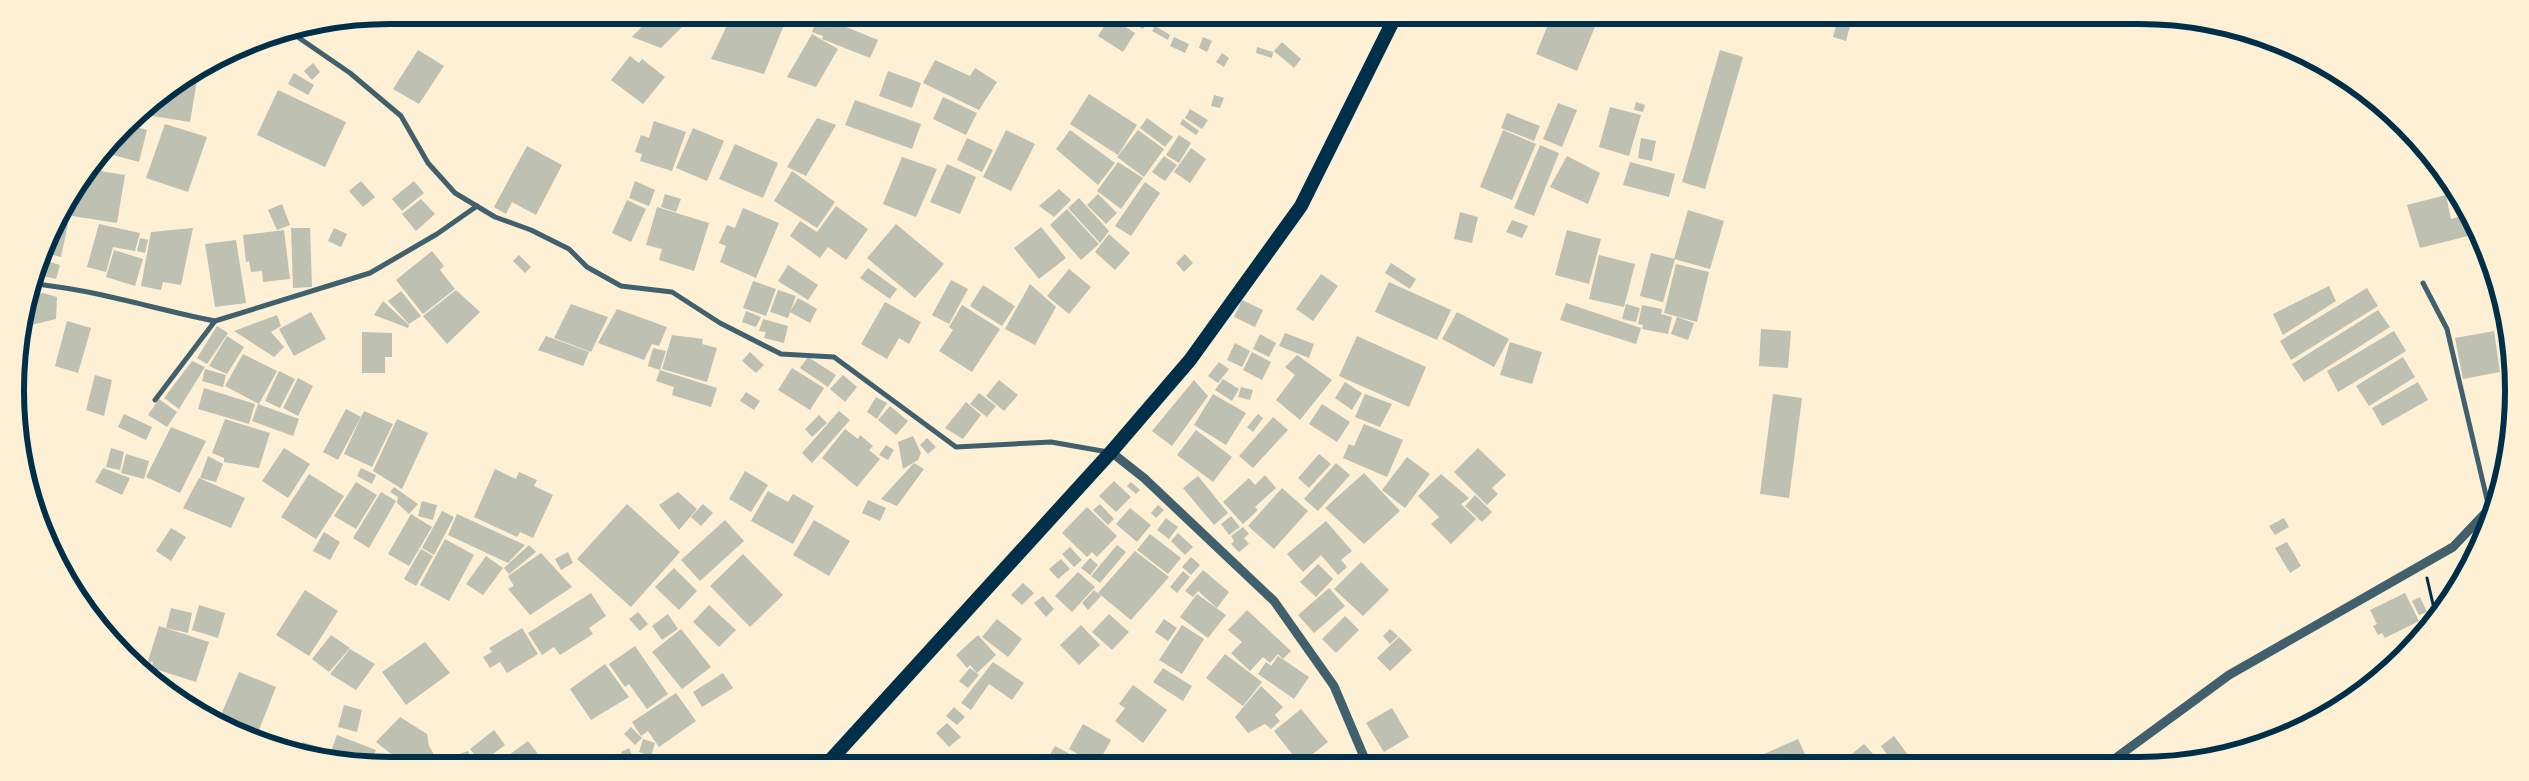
<svg xmlns="http://www.w3.org/2000/svg" width="2529" height="781" font-family="Karla,sans-serif">
  <style>
    .building { fill: #bec0b2 }
    .lines { fill: none; stroke-linecap: round; stroke-linejoin: round }
    .path { stroke: #003049; stroke-width: 3 }
    .minor { stroke: #3f606c; stroke-width: 5 }
    .tertiary { stroke: #3f606c; stroke-width: 9 }
    .trunk { stroke: #003049; stroke-width: 14 }
    .rim { fill: none; stroke: #003049; stroke-width: 6 }
  </style>
  <rect width="100%" height="100%" fill="#fdf0d5"/>
  <!-- building -->
  <g class="building">
    <path d="M653,15h41l-33,33 -29,-11z"/>
    <path d="M764,15h36l-5,11z"/>
    <path d="M818,15h12l-5,13 4,-8 49,20 -8,18 -48,-19 1,-3 -11,-4z"/>
    <path d="M1132,15l15,6 -4,8 -14,-8z"/>
    <path d="M1271,15h21l6,3 -5,8z"/>
    <path d="M1301,15h16l2,1 -5,8z"/>
    <path d="M1552,15h22l22,9 -19,47 -41,-17z"/>
    <path d="M1839,15h14l-7,26 -13,-4z"/>
    <path d="M1110,17l25,16 -12,19 -25,-16z"/>
    <path d="M759,18l25,7 -20,49 -53,-15 19,-40 27,6z"/>
    <path d="M1155,26l15,9 -2,5 -16,-9z"/>
    <path d="M812,34l26,15 -22,38 -29,-10z"/>
    <path d="M1174,37l15,7 -4,9 -15,-7z"/>
    <path d="M1203,37l9,4 -5,11 -8,-4z"/>
    <path d="M1282,42l19,17 -7,9 -20,-17z"/>
    <path d="M1257,47l16,5 -1,6 -16,-5z"/>
    <path d="M418,50l26,16 -25,38 -26,-15z"/>
    <path d="M1720,50l23,7 -38,132 -23,-7z"/>
    <path d="M1222,53l7,5 -5,9 -8,-5z"/>
    <path d="M630,56l9,7 3,-4 23,18 -22,27 -32,-24z"/>
    <path d="M935,60l35,16 5,-8 22,14 -18,28 -56,-27z"/>
    <path d="M313,63l7,9 -8,8 -8,-9z"/>
    <path d="M888,71l33,12 -9,25 -33,-12z"/>
    <path d="M294,73l20,12 -6,10 -20,-11z"/>
    <path d="M198,74l-8,48 -44,-7 1,-10z"/>
    <path d="M278,90l68,32 -21,45 -68,-32z"/>
    <path d="M1089,94l48,31 -19,30 -48,-31z"/>
    <path d="M1214,95l10,3 -4,10 -9,-2z"/>
    <path d="M943,97l34,16 -11,22 -33,-16z"/>
    <path d="M855,100l66,24 -9,25 -67,-24z"/>
    <path d="M1636,102l9,3 -2,7 -9,-2z"/>
    <path d="M1558,103l19,7 -15,37 -19,-8z"/>
    <path d="M1610,107l31,8 -12,41 -30,-9z"/>
    <path d="M1190,109l18,11 -6,9 -17,-11z"/>
    <path d="M1507,113l33,13 -6,15 -33,-13z"/>
    <path d="M817,118l19,7 -30,51 -19,-9z"/>
    <path d="M1147,118l26,19 -8,10 -25,-19z"/>
    <path d="M1183,119l16,12 -3,4 -16,-11z"/>
    <path d="M654,121l32,11 -14,39 -32,-10 2,-7 -7,-2 6,-17 8,3z"/>
    <path d="M165,124l42,13 -19,55 -42,-14z"/>
    <path d="M127,125l20,5 -8,32 -37,-10z"/>
    <path d="M693,128l31,13 -17,40 -31,-13z"/>
    <path d="M1006,130l29,14 -24,47 -28,-14z"/>
    <path d="M1070,130l45,33 -17,22 -42,-36z"/>
    <path d="M1138,130l26,19 -20,28 -27,-20z"/>
    <path d="M1503,130l33,14 -24,56 -32,-13z"/>
    <path d="M1179,135l12,8 -12,20 -13,-8z"/>
    <path d="M967,138l26,12 -11,22 -25,-12z"/>
    <path d="M1641,138l15,3 -4,20 -14,-3z"/>
    <path d="M735,144l43,19 -15,35 -44,-19z"/>
    <path d="M1540,145l19,8 -25,63 -20,-8z"/>
    <path d="M527,146l35,19 -26,50 -24,-13 -6,12 -12,-7z"/>
    <path d="M1191,148l15,11 -16,24 -16,-11z"/>
    <path d="M1164,156l13,9 -12,16 -13,-9z"/>
    <path d="M1567,156l33,17 -12,31 -38,-17z"/>
    <path d="M902,157l35,12 -21,48 -33,-13z"/>
    <path d="M1118,162l25,16 -22,31 -24,-18z"/>
    <path d="M1630,162l45,12 -6,23 -46,-12z"/>
    <path d="M947,164l29,13 -16,37 -30,-12z"/>
    <path d="M88,169l37,6 -8,48 -45,-7 2,-12 -5,-1v-3z"/>
    <path d="M792,171l43,31 -18,26 -43,-27z"/>
    <path d="M361,181l14,16 -12,10 -14,-16z"/>
    <path d="M414,181l10,12 -22,18 -10,-12z"/>
    <path d="M635,181l20,9 -6,16 -20,-8z"/>
    <path d="M1145,182l15,11 -29,43 -16,-10z"/>
    <path d="M1059,189l12,11 -17,17 -15,-11z"/>
    <path d="M665,194l16,5 -5,13 -15,-5z"/>
    <path d="M1098,194l19,19 -11,11 -19,-19z"/>
    <path d="M2446,195l5,24 14,-4 7,20 -52,13 -13,-43z"/>
    <path d="M1079,198l30,33 -9,12 -32,-35z"/>
    <path d="M421,199l14,15 -19,17 -14,-17z"/>
    <path d="M627,200l19,9 -15,33 -19,-9z"/>
    <path d="M282,204l8,21 -13,5 -9,-20z"/>
    <path d="M836,206l32,23 -22,31 -18,-13 -8,11 -30,-22 10,-15 17,11z"/>
    <path d="M657,207l52,16 -15,48 -35,-11 3,-11 -16,-4z"/>
    <path d="M64,208l7,2 -10,47 -16,-4 9,-29z"/>
    <path d="M743,208l36,15 -23,55 -36,-16 6,-16 -7,-3 8,-18 8,3z"/>
    <path d="M1067,209l32,35 -18,16 -31,-35z"/>
    <path d="M1688,210l36,11 -14,48 -36,-10z"/>
    <path d="M1460,212l18,5 -6,26 -18,-4z"/>
    <path d="M1512,220l16,6 -6,12 -16,-6z"/>
    <path d="M99,224l41,9 -5,18 -22,-4 -7,25 -19,-5z"/>
    <path d="M896,224l48,40 -29,34 -48,-40z"/>
    <path d="M1041,227l25,31 -27,21 -25,-31z"/>
    <path d="M193,228l-12,57 -18,-3 -2,8 -20,-4 10,-54z"/>
    <path d="M291,228h19l2,59 -19,1z"/>
    <path d="M334,228l13,6 -6,13 -13,-6z"/>
    <path d="M284,230l6,49 -27,3 -1,-11 -11,1 -2,-11 -3,1 -3,-27z"/>
    <path d="M1567,230l34,9 -12,45 -34,-9z"/>
    <path d="M1109,234l21,19 -15,17 -20,-18z"/>
    <path d="M140,238l8,2 -3,13 -8,-2z"/>
    <path d="M236,240l10,63 -31,4 -10,-63z"/>
    <path d="M114,250l29,9 -8,27 -29,-9z"/>
    <path d="M432,251l12,15 -4,4 15,19 -32,25 -27,-34z"/>
    <path d="M1651,253l24,6 -12,43 -23,-6z"/>
    <path d="M1185,254l8,9 -9,9 -8,-9z"/>
    <path d="M519,255l12,12 -6,6 -12,-12z"/>
    <path d="M1599,255l36,9 -11,43 -35,-8z"/>
    <path d="M43,260l17,5 -4,14 -17,-4z"/>
    <path d="M1391,263l25,16 -6,10 -25,-16z"/>
    <path d="M1676,264l33,8 -12,50 -33,-9z"/>
    <path d="M788,265l30,20 -10,15 -30,-19z"/>
    <path d="M868,268l29,21 -7,10 -30,-21z"/>
    <path d="M1069,269l22,18 -22,27 -22,-18z"/>
    <path d="M1321,274l17,12 -25,35 -17,-12z"/>
    <path d="M951,280l17,9 -19,35 -17,-9z"/>
    <path d="M753,281l23,8 -10,27 -23,-8z"/>
    <path d="M1389,282l62,28 -14,30 -62,-28z"/>
    <path d="M1030,284l26,23 -21,38 -30,-16z"/>
    <path d="M983,285l32,21 -13,20 -32,-20z"/>
    <path d="M2329,286l7,15 -53,34 -10,-21z"/>
    <path d="M2367,288l11,18 -87,54 -11,-19z"/>
    <path d="M456,290l24,22 -33,32 -24,-28z"/>
    <path d="M778,290l18,6 -8,22 -18,-6z"/>
    <path d="M401,291l20,25 -12,8 -21,-23z"/>
    <path d="M43,293l14,4 -1,22 -29,7 -1,-10 6,-21z"/>
    <path d="M798,298l19,11 -7,14 -20,-11z"/>
    <path d="M1242,300l21,10 -8,17 -21,-10z"/>
    <path d="M383,301l26,24 -1,3 -34,-13z"/>
    <path d="M885,302l36,20 -12,22 -10,-6 -12,21 -26,-15z"/>
    <path d="M1566,303l75,25 -5,16 -76,-24z"/>
    <path d="M571,304l37,13 -17,35 -37,-14z"/>
    <path d="M1626,304l14,4 -4,14 -14,-3z"/>
    <path d="M2503,304l4,14 2,21h-5l-3,-34z"/>
    <path d="M962,305l38,24 -28,43 -33,-21 14,-21 -4,-3z"/>
    <path d="M1642,305l20,4 -1,5 11,3 -4,17 -26,-5 1,-4 -5,-1z"/>
    <path d="M617,309l50,18 -8,19 -7,-2 -8,16 -46,-17z"/>
    <path d="M2378,310l12,17 -86,55 -12,-18z"/>
    <path d="M746,311l15,6 -5,10 -14,-5z"/>
    <path d="M311,312l15,27 -32,17 -15,-27z"/>
    <path d="M1457,312l52,27 -15,28 -52,-28z"/>
    <path d="M277,315l4,11 -10,6 13,15 -10,10 -40,-26z"/>
    <path d="M1677,317l17,6 -6,17 -17,-6z"/>
    <path d="M763,319l25,7 -4,17 -20,-5 2,-6 -7,-1z"/>
    <path d="M67,321l24,7 -13,45 -23,-7z"/>
    <path d="M217,326l11,7 -21,31 -10,-6z"/>
    <path d="M1761,329l30,2 -3,37 -29,-2z"/>
    <path d="M2394,331l12,20 -68,41 -11,-21z"/>
    <path d="M2494,331l6,41 -37,7 -8,-41z"/>
    <path d="M362,332l30,1v24h-7v16h-23z"/>
    <path d="M1285,333l29,11 -5,14 -30,-12z"/>
    <path d="M1260,334l16,9 -7,14 -16,-8z"/>
    <path d="M672,335l31,4 -1,5 15,4 -10,34 -45,-13z"/>
    <path d="M227,336l17,11 -17,27 -18,-8z"/>
    <path d="M546,336l43,16 -6,14 -45,-16z"/>
    <path d="M1357,336l69,31 -17,40 -70,-31z"/>
    <path d="M1510,342l32,10 -10,32 -32,-9z"/>
    <path d="M1235,343l15,8 -8,16 -15,-7z"/>
    <path d="M653,348l13,3 -6,19 -12,-4z"/>
    <path d="M750,352l14,13 -8,8 -14,-12z"/>
    <path d="M1252,352l19,10 -9,18 -19,-10z"/>
    <path d="M243,354l34,17 -18,33 -34,-18z"/>
    <path d="M1297,355l35,25 -32,40 -24,-20 19,-25 -10,-8z"/>
    <path d="M808,357l28,18 -8,12 -28,-19z"/>
    <path d="M2403,357l12,20 -46,29 -13,-20z"/>
    <path d="M192,361l13,6 -26,42 -15,-11z"/>
    <path d="M1219,362l10,7 -11,14 -10,-7z"/>
    <path d="M792,368l32,20 -14,22 -32,-20z"/>
    <path d="M205,369l21,6 -3,12 -21,-6z"/>
    <path d="M660,370l57,18 -6,19 -39,-12 2,-8 -18,-6z"/>
    <path d="M279,371l16,8 -15,29 -15,-7z"/>
    <path d="M95,375l17,5 -8,36 -18,-6z"/>
    <path d="M843,375l14,12 -12,15 -15,-13z"/>
    <path d="M298,378l15,8 -15,30 -15,-8z"/>
    <path d="M1223,379l16,10 -7,12 -17,-11z"/>
    <path d="M999,380l19,15 -14,16 -18,-15z"/>
    <path d="M1194,380l14,16 -36,50 -20,-15z"/>
    <path d="M1345,382l17,11 -10,17 -17,-12z"/>
    <path d="M2418,382l10,18 -46,26 -10,-18z"/>
    <path d="M1241,387l12,3 -3,10 -12,-3z"/>
    <path d="M204,388l51,16 -6,20 -51,-15z"/>
    <path d="M746,392l14,9 -6,9 -14,-9z"/>
    <path d="M979,393l17,13 -9,11 -17,-13z"/>
    <path d="M1213,394l33,19 -20,32 -32,-20z"/>
    <path d="M1365,394l27,10 -12,23 -25,-10z"/>
    <path d="M1773,394l29,4 -13,100 -29,-4z"/>
    <path d="M876,397l11,6 -10,16 -10,-7z"/>
    <path d="M159,399l18,13 -10,15 -19,-12z"/>
    <path d="M966,402l15,13 -18,24 -18,-11z"/>
    <path d="M258,404l41,15 -6,17 -41,-15z"/>
    <path d="M1322,404l28,18 -13,20 -28,-18z"/>
    <path d="M890,406l18,15 -12,14 -18,-15z"/>
    <path d="M346,409l15,8 -23,43 -15,-8z"/>
    <path d="M364,411l29,13 -21,43 -28,-13z"/>
    <path d="M839,411l11,9 -38,43 -10,-10z"/>
    <path d="M124,414l28,13 -6,13 -28,-13z"/>
    <path d="M1258,414l5,4 -10,14 -6,-5z"/>
    <path d="M819,415l8,8 -15,14 -7,-8z"/>
    <path d="M1273,417l15,13 -35,38 -14,-12z"/>
    <path d="M225,419l45,14 -11,35 -35,-6v-4l-12,-5z"/>
    <path d="M397,419l31,14 -26,56 -29,-18z"/>
    <path d="M1364,424l39,16 -16,37 -44,-19 6,-14 5,2z"/>
    <path d="M171,427l35,14 -26,52 -34,-16z"/>
    <path d="M845,429l13,10 2,-4 13,11 -4,4 11,9 -23,28 -35,-29z"/>
    <path d="M1196,430l36,27 -19,25 -36,-27z"/>
    <path d="M913,436l8,17 -3,7 -15,9 -5,-27z"/>
    <path d="M927,438l9,9 -8,7 -8,-9z"/>
    <path d="M886,445l8,5 -6,10 -9,-5z"/>
    <path d="M111,448l13,4 -4,18 -14,-3z"/>
    <path d="M284,448l26,16 -22,34 -26,-17z"/>
    <path d="M1478,448l28,27 -14,13 6,6 -11,11 -33,-33z"/>
    <path d="M126,454l23,7 -5,18 -23,-6z"/>
    <path d="M1319,454l12,10 -22,24 -11,-10z"/>
    <path d="M208,456l15,8 -7,18 -16,-4z"/>
    <path d="M1407,457l23,17 -25,34 -23,-18z"/>
    <path d="M914,463l10,6 -27,37 -16,-7z"/>
    <path d="M1336,463l14,12 -32,36 -14,-12z"/>
    <path d="M103,468l27,10 -8,17 -27,-13z"/>
    <path d="M361,468l15,7 -4,9 -15,-8z"/>
    <path d="M495,469l21,10 3,-7 18,8 -3,6 19,9 -20,43 -13,-6 -3,5 -43,-20z"/>
    <path d="M745,471l23,14 -17,27 -22,-13z"/>
    <path d="M1364,473l36,38 -36,33 -39,-36z"/>
    <path d="M309,474l35,22 -28,43 -35,-22z"/>
    <path d="M1441,474l28,24 -8,6 15,15 -25,25 -20,-20 8,-7 -21,-21z"/>
    <path d="M1265,475l11,13 -21,19 3,3 -15,14 -20,-22 26,-24 6,7z"/>
    <path d="M1198,476l30,37 -14,12 -31,-37z"/>
    <path d="M199,478l46,20 -14,30 -48,-20z"/>
    <path d="M1114,481l17,16 -15,15 -17,-16z"/>
    <path d="M356,482l21,13 -21,34 -22,-13z"/>
    <path d="M1131,482l9,8 -4,4 -9,-8z"/>
    <path d="M394,487l24,17 -9,10 -12,-11 1,-6 -8,-5z"/>
    <path d="M1282,488l26,23 -34,38 -26,-23z"/>
    <path d="M768,491l20,11 5,-8 21,12 -21,38 -42,-23z"/>
    <path d="M381,492l15,9 -27,47 -16,-10z"/>
    <path d="M678,492l19,17 -18,21 -20,-25z"/>
    <path d="M1475,495l17,17 -10,10 -17,-16z"/>
    <path d="M868,500l18,8 -6,13 -18,-8z"/>
    <path d="M422,501l15,4 -4,15 -15,-4z"/>
    <path d="M627,504l53,48 -49,55 -54,-48z"/>
    <path d="M703,504l10,9 -12,13 -10,-9z"/>
    <path d="M1100,504l14,15 -6,6 -15,-15z"/>
    <path d="M1158,505l6,5 -8,8 -5,-5z"/>
    <path d="M1087,507l30,29 -20,21 -5,-5 -5,5 -25,-24z"/>
    <path d="M1130,508l21,17 -14,17 -21,-18z"/>
    <path d="M442,511l12,6 -20,38 -12,-7z"/>
    <path d="M411,514l21,13 -23,39 -21,-12z"/>
    <path d="M457,514l68,31 -17,18 -60,-28z"/>
    <path d="M1231,516l9,11 -11,8 -8,-11z"/>
    <path d="M1166,518l12,9 -9,12 -12,-9z"/>
    <path d="M2284,518l5,9 -14,8 -6,-9z"/>
    <path d="M725,520l19,21 -44,40 -19,-21z"/>
    <path d="M814,520l36,21 -21,35 -36,-21z"/>
    <path d="M1326,521l26,30 -11,9 6,7 -9,8 -17,-20 -18,17 -16,-18z"/>
    <path d="M1243,527l6,7 -5,4 5,6 -10,8 -8,-8 3,-3 -3,-5z"/>
    <path d="M171,528l15,9 -15,24 -15,-10z"/>
    <path d="M324,532l16,10 -10,18 -17,-9z"/>
    <path d="M1178,533l15,14 -8,8 -14,-14z"/>
    <path d="M1150,534l31,24 -13,16 -31,-24z"/>
    <path d="M445,539l29,16 -25,46 -29,-16z"/>
    <path d="M2287,542l14,24 -11,7 -15,-25z"/>
    <path d="M529,545l7,7 -27,22 -5,-6z"/>
    <path d="M1117,545l9,7 -26,31 -9,-7z"/>
    <path d="M1070,547l12,13 -8,7 -12,-13z"/>
    <path d="M421,549l12,7 -17,30 -12,-7z"/>
    <path d="M1135,551l34,26 -38,43 -33,-27z"/>
    <path d="M568,552l5,11 -12,7 -6,-11z"/>
    <path d="M541,553l31,34 -42,28 -22,-26 6,-3 -6,-10z"/>
    <path d="M743,554l40,41 -33,32 -40,-41z"/>
    <path d="M486,556l17,12 -20,27 -17,-11z"/>
    <path d="M1191,557l9,8 -9,10 -9,-8z"/>
    <path d="M1090,558l8,7 -8,10 -9,-7z"/>
    <path d="M1061,559l9,10 -12,10 -9,-10z"/>
    <path d="M1361,562l28,28 -26,26 -29,-27z"/>
    <path d="M1318,564l15,15 -17,18 -16,-15z"/>
    <path d="M674,568l23,23 -18,19 -24,-23z"/>
    <path d="M1203,570l26,22 -12,16 -19,-17 -5,6 -8,-6z"/>
    <path d="M1183,571l7,6 -13,16 -7,-6z"/>
    <path d="M1078,572l17,15 -23,25 -17,-16z"/>
    <path d="M1023,583l11,10 -12,12 -11,-10z"/>
    <path d="M1329,588l16,18 -31,27 -16,-18z"/>
    <path d="M305,590l33,21 -29,45 -33,-21z"/>
    <path d="M1094,590l7,6 -13,14 -6,-7z"/>
    <path d="M591,593l15,23 -17,12 4,6 -33,21 -6,-8 -12,8 -14,-22z"/>
    <path d="M2405,593l14,28 -34,17 -3,-5 -4,2 -5,-9 4,-2 -7,-14z"/>
    <path d="M1197,594l29,21 -18,23 -28,-21z"/>
    <path d="M1043,596l11,13 -8,8 -12,-14z"/>
    <path d="M2420,597l7,15 -8,3 -7,-14z"/>
    <path d="M199,605l26,8 -7,25 -26,-8z"/>
    <path d="M709,605l27,25 -17,17 -26,-25z"/>
    <path d="M171,608l21,5 -4,20 -22,-5z"/>
    <path d="M1247,610l44,41 -8,8 -5,-5 -8,9 -7,-6 -13,14 -19,-18 11,-11 -14,-12z"/>
    <path d="M638,612l10,12 -8,7 -11,-12z"/>
    <path d="M668,614l10,15 -16,11 -10,-14z"/>
    <path d="M1109,614l20,18 -17,18 -20,-18z"/>
    <path d="M1345,616l14,14 -23,23 -14,-14z"/>
    <path d="M997,619l25,20 -14,18 -26,-20z"/>
    <path d="M1164,619l13,9 -9,13 -13,-9z"/>
    <path d="M1081,625l19,20 -21,20 -19,-20z"/>
    <path d="M1182,625l22,14 -22,35 -23,-14z"/>
    <path d="M159,626l50,16 -13,40 -44,-14 1,-6 -5,-1z"/>
    <path d="M522,628l16,26 -31,19 -7,-11 -10,6 -7,-11 9,-5 -3,-4z"/>
    <path d="M681,629l30,38 -29,22 -30,-37z"/>
    <path d="M1390,629l8,7 -8,8 -7,-8z"/>
    <path d="M331,635l19,13 -21,24 -17,-13z"/>
    <path d="M978,635l18,20 -19,18 -7,-8 -3,3 -11,-13z"/>
    <path d="M1399,637l13,13 -22,21 -13,-13z"/>
    <path d="M425,642l25,31 -44,32 -24,-33z"/>
    <path d="M635,646l33,48 -21,15 -18,-25 -4,3 -16,-23z"/>
    <path d="M350,649l25,15 -19,26 -26,-16z"/>
    <path d="M1225,654l37,28 -19,24 -37,-28z"/>
    <path d="M1278,656l31,21 -15,22 -36,-25 8,-12 5,4z"/>
    <path d="M137,659l14,3 -4,12 -12,-9z"/>
    <path d="M993,662l31,21 -12,17 -23,-16 -18,26 -10,-7z"/>
    <path d="M605,664l24,33 -38,23 -21,-31z"/>
    <path d="M970,668l9,7 -11,13 -9,-7z"/>
    <path d="M1163,668l29,18 -9,15 -30,-19z"/>
    <path d="M239,672l37,15 -21,53 -37,-18z"/>
    <path d="M723,673l10,15 -31,19 -9,-15z"/>
    <path d="M1133,685l34,25 -24,33 -28,-22 10,-13 -6,-4z"/>
    <path d="M1261,686l22,21 -8,8 5,6 -9,8 -6,-5 -17,9 -13,-16z"/>
    <path d="M676,693l20,28 -37,26 -11,-16 -7,5 -9,-14z"/>
    <path d="M344,705l18,5 -5,22 -19,-5z"/>
    <path d="M954,707l11,10 -8,8 -11,-9z"/>
    <path d="M1392,708l17,29 -25,15 -18,-29z"/>
    <path d="M1301,709l27,33 -28,22 -26,-33z"/>
    <path d="M400,717l27,17 2,12 7,12 -6,8h-24l-30,-24z"/>
    <path d="M947,723l14,14 -12,10 -13,-14z"/>
    <path d="M1083,724l28,16 -14,25 -28,-16z"/>
    <path d="M631,727l11,11 -7,7 -11,-11z"/>
    <path d="M494,730l11,15 -24,18 -11,-14z"/>
    <path d="M337,735l39,15 -6,14 -42,-4z"/>
    <path d="M1894,736l20,27h-21l-12,-17z"/>
    <path d="M643,739l12,4 -4,13 -12,-4z"/>
    <path d="M1798,739l11,24 -68,1z"/>
    <path d="M528,741l19,25h-43l-3,-5z"/>
    <path d="M303,742l21,7 -3,10 -22,-6z"/>
    <path d="M1864,744l10,11 -9,8h-24z"/>
    <path d="M1055,746l35,19h-46z"/>
    <path d="M629,748l5,11 -8,4 -5,-11z"/>
    <path d="M468,751l3,6 -14,6 -3,-7z"/>
  </g>
  <g class="lines">
    <!-- path -->
    <path class="path" d="M2427,578l8,35"/>
    <!-- minor -->
    <g class="minor">
      <path d="M289,31l61,42 51,43 27,47 27,30 40,24 36,13 38,19 18,18 34,19 51,6 48,31 61,31 53,3 122,90 95,-5 57,10"/>
      <path d="M2423,283l24,46 42,179"/>
      <path d="M44,285c59,7 114,25 171,36"/>
      <path d="M155,400l60,-79 155,-48 67,-39 40,-28"/>
    </g>
    <!-- tertiary -->
    <g class="tertiary">
      <path d="M1111,452l33,26 130,123 60,85 33,78"/>
      <path d="M2109,763l120,-88 224,-128 38,-40"/>
    </g>
    <!-- trunk -->
    <path class="trunk" d="M826,765l285,-313 79,-92 111,-154 95,-191"/>
  </g>
  <!-- crop -->
  <path d="M0 0H2529V781H0ZM390 24H2139A366 366 0 0 1 2505 390V391A366 366 0 0 1 2139 757H390A366 366 0 0 1 24 391V390A366 366 0 0 1 390 24Z" fill="#fdf0d5" fill-rule="evenodd"/>
  <path class="rim" d="M390 24H2139A366 366 0 0 1 2505 390V391A366 366 0 0 1 2139 757H390A366 366 0 0 1 24 391V390A366 366 0 0 1 390 24Z"/>
</svg>
